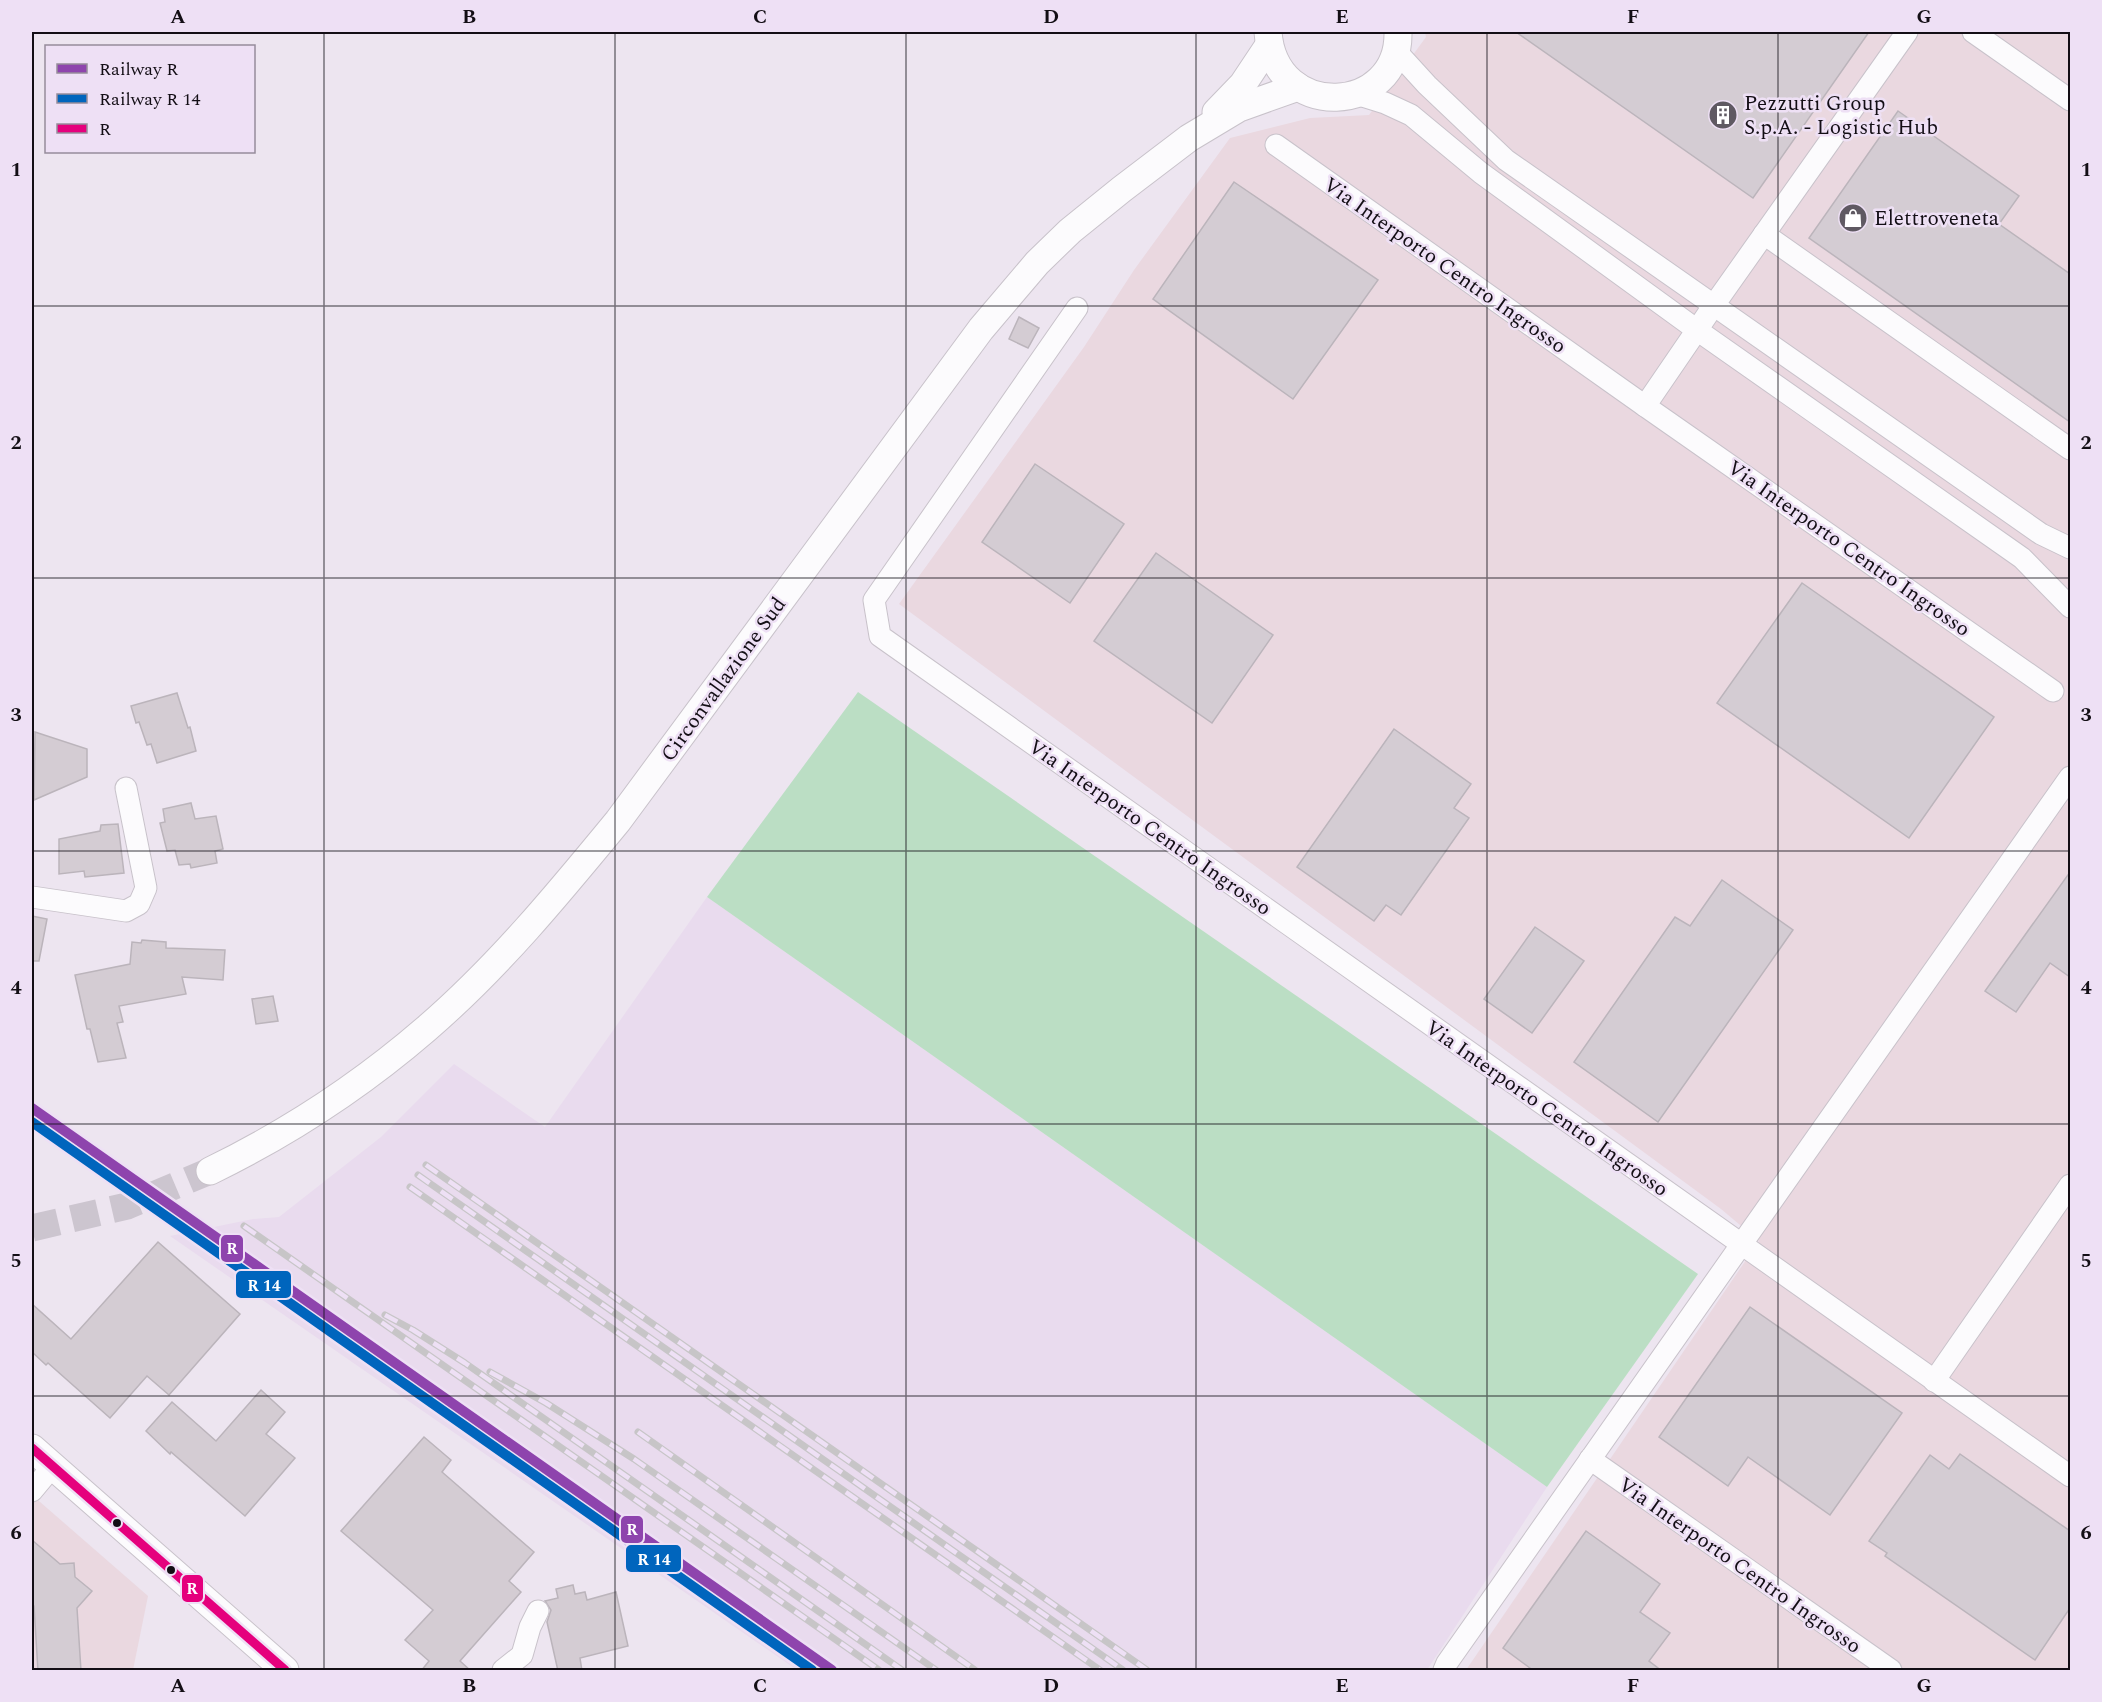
<svg xmlns="http://www.w3.org/2000/svg" width="2102" height="1702" font-family="Spectral,serif">
  <style>
    .industrial { fill: #ead8e0 }
    .built { fill: #e9dbee }
    .green { fill: #bbdec4 }
    .building { fill: #d4ccd3; stroke: #bbb4bb; stroke-width: 1.5 }
    .lines { fill: none; stroke-linecap: round; stroke-linejoin: round }
    .major-tunnel { stroke: #ccc5cf; stroke-width: 27; stroke-dasharray: 27 14; stroke-linecap: butt }
    .minor-casing { stroke: #c8c2ca; stroke-width: 23 }
    .major-casing { stroke: #c8c2ca; stroke-width: 29 }
    .minor { stroke: #fcfbfd; stroke-width: 21 }
    .major { stroke: #fcfbfd; stroke-width: 27 }
    .rail-casing { stroke: #c7c5c7; stroke-width: 7 }
    .rail { stroke: #eee0f5; stroke-width: 4.5; stroke-dasharray: 14; stroke-linecap: butt }
    .bus-1-casing { stroke: #eee0f5; stroke-width: 14 }
    .bus-1 { stroke: #e5007d; stroke-width: 9 }
    .rail-1-casing { stroke: #eee0f5; stroke-width: 15 }
    .rail-2-casing { stroke: #eee0f5; stroke-width: 15 }
    .rail-1 { stroke: #8e44ad; stroke-width: 10 }
    .rail-2 { stroke: #0065bd; stroke-width: 10 }
    .grid { fill: none; stroke: #130e15; stroke-width: 1.5; stroke-opacity: 0.55 }
    .bus-dot { fill: #130e15; stroke: #eee0f5; stroke-width: 2 }
    .labels { text-anchor: middle; stroke-width: 5; stroke-linejoin: round; paint-order: stroke }
    .poi-label { font-size: 21px; fill: #130e15; stroke: #eee0f5; text-anchor: start }
    .street-label { font-size: 21px; fill: #130e15; stroke: #eee0f5 }
    .line-badge { stroke: #eee0f5; stroke-width: 2 }
    .badge-label { font-size: 16px; text-anchor: middle; font-weight: bold; fill: #fff }
    .neatline { fill: none; stroke: #130e15; stroke-width: 2 }
    .grid-label { font-size: 20px; text-anchor: middle; font-weight: bold; fill: #130e15 }
  </style>
  <rect width="100%" height="100%" fill="#ede5f0"/>
  <!-- industrial -->
  <g class="industrial">
    <path d="M1425,32h645v1638h-604l293,-429 -38,-32 -822,-605 185,-257 50,-77 96,-132 80,-20 59,-3 57,-78z"/>
    <path d="M32,1495l116,101 -15,74h-101z"/>
  </g>
  <!-- built -->
  <path class="built" d="M707,897l840,590 -120,183h-630l-627,-434 83,-17 26,-2 102,-80 73,-73 91,63z"/>
  <!-- green -->
  <path class="green" d="M858,692l840,582 -151,213 -840,-590z"/>
  <!-- building -->
  <g class="building">
    <path d="M1516,32h353l-116,166z"/>
    <path d="M1898,111l121,85 -20,28 71,50v148l-261,-184z"/>
    <path d="M1234,182l144,98 -85,119 -140,-100z"/>
    <path d="M1019,317l20,11 -11,20 -19,-9z"/>
    <path d="M1035,464l89,60 -54,79 -88,-61z"/>
    <path d="M1156,553l117,82 -61,88 -118,-82z"/>
    <path d="M1802,583l192,134 -85,121 -192,-135z"/>
    <path d="M177,693l11,35 2,-1 6,24 -39,12 -6,-19 -4,1 -8,-23 -3,1 -5,-17z"/>
    <path d="M1394,729l77,55 -17,24 15,10 -68,97 -15,-10 -12,16 -77,-54z"/>
    <path d="M35,732l52,17v28l-53,23z"/>
    <path d="M191,803l4,16 21,-3 7,33 -8,2 2,12 -26,5 -1,-4 -11,1 -4,-15 -8,1 -7,-28 5,-1 -2,-13z"/>
    <path d="M118,824l6,49 -39,4 -1,-6 -25,3v-35l41,-8 1,-6z"/>
    <path d="M2070,872v105l-20,-14 -34,49 -31,-21z"/>
    <path d="M1722,880l71,50 -135,192 -84,-60 101,-145 15,9z"/>
    <path d="M32,916l15,3 -8,42h-7z"/>
    <path d="M1535,927l49,34 -52,72 -48,-34z"/>
    <path d="M142,940l24,2v6l59,2 -2,30 -41,-3 4,17 -67,12 4,16 -6,1 9,35 -28,4 -8,-33h-3l-12,-54 55,-11 2,-22 9,1z"/>
    <path d="M273,996l5,25 -22,3 -4,-25z"/>
    <path d="M158,1242l82,72 -71,81 -22,-19 -37,42 -62,-55 -2,2 -14,-13v-48l39,35z"/>
    <path d="M1750,1307l152,106 -72,102 -82,-58 -20,29 -69,-49z"/>
    <path d="M261,1390l24,22 -19,22 29,24 -50,58 -74,-64 -1,2 -24,-23 26,-29 44,39z"/>
    <path d="M424,1437l27,23 -9,12 92,80 -25,29 12,11 -61,69 11,10h-50l8,-10 -24,-21 28,-30 -92,-79z"/>
    <path d="M1960,1454l110,77v77l-35,52 -150,-104 2,-3 -18,-12 61,-86 19,14z"/>
    <path d="M1586,1531l74,53 -20,28 30,21 -21,28 13,10h-128l-31,-23z"/>
    <path d="M32,1540l28,24 14,-1 1,14 17,14 -15,17 4,63h-43l-4,-65 -2,-2z"/>
    <path d="M573,1585l2,9 10,-2 2,8 29,-8 12,54 -48,12 2,13h-24l-11,-49 4,-12 -6,-9 13,-3 -2,-9z"/>
  </g>
  <g class="lines">
    <!-- major-tunnel -->
    <path class="major-tunnel" d="M32,1228l95,-22 83,-35"/>
    <!-- minor casing -->
    <g class="minor-casing">
      <g id="minor">
        <path d="M1973,32l97,68"/>
        <path d="M1396,51l31,34 79,75 535,374 29,14"/>
        <path d="M1356,94l29,9 26,12 70,58 216,157 325,228 48,49"/>
        <path d="M1276,145l369,261 408,285"/>
        <path d="M1764,234l306,215"/>
        <path d="M1077,308l-203,292 6,36 1190,840"/>
        <path d="M1645,406l69,-101 193,-273"/>
        <path d="M32,897l94,14 13,-7 7,-16 -20,-100"/>
        <path d="M1934,1381l136,-196"/>
        <path d="M1590,1459l301,211"/>
        <path d="M32,1491l20,-24"/>
        <path d="M503,1670l19,-15 8,-28 8,-16"/>
        <path d="M1444,1670l3,-7 623,-886"/>
      </g>
    </g>
    <!-- major casing -->
    <g class="major-casing">
      <g id="major">
        <path d="M1268,32c7,91 132,83 130,0"/>
        <path d="M1216,112l27,-28 26,-39"/>
        <path d="M210,1171c78,-38 150,-85 216,-142 72,-62 132,-135 192,-208l363,-492 56,-66 33,-32 52,-42 67,-51 50,-30 59,-21"/>
        <path d="M32,1448l253,222"/>
      </g>
    </g>
    <!-- minor -->
    <use href="#minor" class="minor"/>
    <!-- major -->
    <use href="#major" class="major"/>
    <!-- rail casing -->
    <g class="rail-casing">
      <g id="rail">
        <path d="M426,1165l721,505"/>
        <path d="M418,1175l705,495"/>
        <path d="M410,1187l690,483"/>
        <path d="M244,1226l635,444"/>
        <path d="M385,1315l28,15 52,33 437,307"/>
        <path d="M490,1372l56,31 88,56 302,211"/>
        <path d="M638,1432l337,238"/>
      </g>
    </g>
    <!-- rail -->
    <use href="#rail" class="rail"/>
    <!-- bus-1 casing -->
    <g class="bus-1-casing">
      <path id="bus-1" d="M32,1448l253,222"/>
    </g>
    <!-- bus-1 -->
    <use href="#bus-1" class="bus-1"/>
    <!-- rail-1 casing -->
    <g class="rail-1-casing">
      <path id="rail-1" d="M32,1108l800,562"/>
    </g>
    <!-- rail-2 casing -->
    <g class="rail-2-casing">
      <path id="rail-2" d="M32,1122l780,548"/>
    </g>
    <!-- rail-1 -->
    <use href="#rail-1" class="rail-1"/>
    <!-- rail-2 -->
    <use href="#rail-2" class="rail-2"/>
  </g>
  <!-- grid -->
  <path class="grid" d="M324,32v1638M615,32v1638M906,32v1638M1196,32v1638M1487,32v1638M1778,32v1638M32,306h2038M32,578h2038M32,851h2038M32,1124h2038M32,1396h2038"/>
  <!-- icons -->
  <defs>
    <g id="building-disc" transform="scale(1.5)"><circle r="9.5" fill="#5f5962" stroke="#eee0f5"/><path d="M-4-6H4V6H1V3H-1V6H-4ZM-2.5-4.3h1.7v1.8h-1.7ZM.8-4.3h1.7v1.8H.8ZM-2.5-1h1.7V.8h-1.7ZM.8-1h1.7V.8H.8Z" fill="#fff"/></g>
    <g id="shop-disc" transform="scale(1.5)"><circle r="9.5" fill="#5f5962" stroke="#eee0f5"/><path d="M-5-2.5h2.3a2.7 3.5 0 0 1 5.4 0H5L5.5 6h-11ZM-1.5-2.5h3a1.5 2.3 0 0 0-3 0Z" fill="#fff"/></g>
  </defs>
  <g fill-rule="evenodd">
    <use href="#building-disc" x="1723" y="115"/>
    <use href="#shop-disc" x="1853" y="218"/>
  </g>
  <!-- markers -->
  <g class="bus-dot">
    <circle cx="117" cy="1523" r="5"/>
    <circle cx="171" cy="1570" r="5"/>
  </g>
  <g class="labels">
    <!-- poi labels -->
    <g class="poi-label">
      <text x="1744" y="110">Pezzutti Group<tspan x="1744" dy="24">S.p.A. - Logistic Hub</tspan></text>
      <text x="1874" y="225">Elettroveneta</text>
    </g>
    <!-- street labels -->
    <g class="street-label">
      <text transform="translate(1445 265) rotate(35)" y="7">Via Interporto Centro Ingrosso</text>
      <text transform="translate(1849 548) rotate(35)" y="7">Via Interporto Centro Ingrosso</text>
      <text transform="translate(723 679) rotate(-54)" y="7">Circonvallazione Sud</text>
      <text transform="translate(1150 827) rotate(35)" y="7">Via Interporto Centro Ingrosso</text>
      <text transform="translate(1547 1108) rotate(35)" y="7">Via Interporto Centro Ingrosso</text>
      <text transform="translate(1740 1565) rotate(35)" y="7">Via Interporto Centro Ingrosso</text>
    </g>
  </g>
  <g class="line-badge">
    <rect x="220" y="1234" width="24" height="29" rx="6" fill="#8e44ad"/>
    <rect x="235" y="1270" width="57" height="29" rx="6" fill="#0065bd"/>
    <rect x="620" y="1515" width="24" height="29" rx="6" fill="#8e44ad"/>
    <rect x="625" y="1544" width="57" height="29" rx="6" fill="#0065bd"/>
    <rect x="181" y="1574" width="23" height="29" rx="6" fill="#e5007d"/>
  </g>
  <g class="badge-label">
    <text x="232" y="1254">R</text>
    <text x="264" y="1291">R 14</text>
    <text x="632" y="1535">R</text>
    <text x="654" y="1565">R 14</text>
    <text x="192" y="1594">R</text>
  </g>
  <!-- border -->
  <rect width="2102" height="1702" fill="none" stroke="#eee0f5" stroke-width="66"/>
  <!-- legend -->
  <rect x="45" y="45" width="210" height="108" fill="#eee0f5" stroke="#968c9b" stroke-width="1.5"/>
  <rect x="57" y="64" width="30" height="9" fill="#8e44ad" stroke="#968c9b" stroke-width="1.5"/>
  <text x="99" y="75" font-size="18" fill="#130e15">Railway R</text>
  <rect x="57" y="94" width="30" height="9" fill="#0065bd" stroke="#968c9b" stroke-width="1.5"/>
  <text x="99" y="105" font-size="18" fill="#130e15">Railway R 14</text>
  <rect x="57" y="124" width="30" height="9" fill="#e5007d" stroke="#968c9b" stroke-width="1.5"/>
  <text x="99" y="135" font-size="18" fill="#130e15">R</text>
  <rect x="33" y="33" width="2036" height="1636" class="neatline"/>
  <g class="grid-label">
    <text x="178" y="23">A</text>
    <text x="469" y="23">B</text>
    <text x="760" y="23">C</text>
    <text x="1051" y="23">D</text>
    <text x="1342" y="23">E</text>
    <text x="1633" y="23">F</text>
    <text x="1924" y="23">G</text>
    <text x="16" y="176">1</text>
    <text x="2086" y="176">1</text>
    <text x="16" y="449">2</text>
    <text x="2086" y="449">2</text>
    <text x="16" y="721">3</text>
    <text x="2086" y="721">3</text>
    <text x="16" y="994">4</text>
    <text x="2086" y="994">4</text>
    <text x="16" y="1267">5</text>
    <text x="2086" y="1267">5</text>
    <text x="16" y="1539">6</text>
    <text x="2086" y="1539">6</text>
    <text x="178" y="1692">A</text>
    <text x="469" y="1692">B</text>
    <text x="760" y="1692">C</text>
    <text x="1051" y="1692">D</text>
    <text x="1342" y="1692">E</text>
    <text x="1633" y="1692">F</text>
    <text x="1924" y="1692">G</text>
  </g>
</svg>
